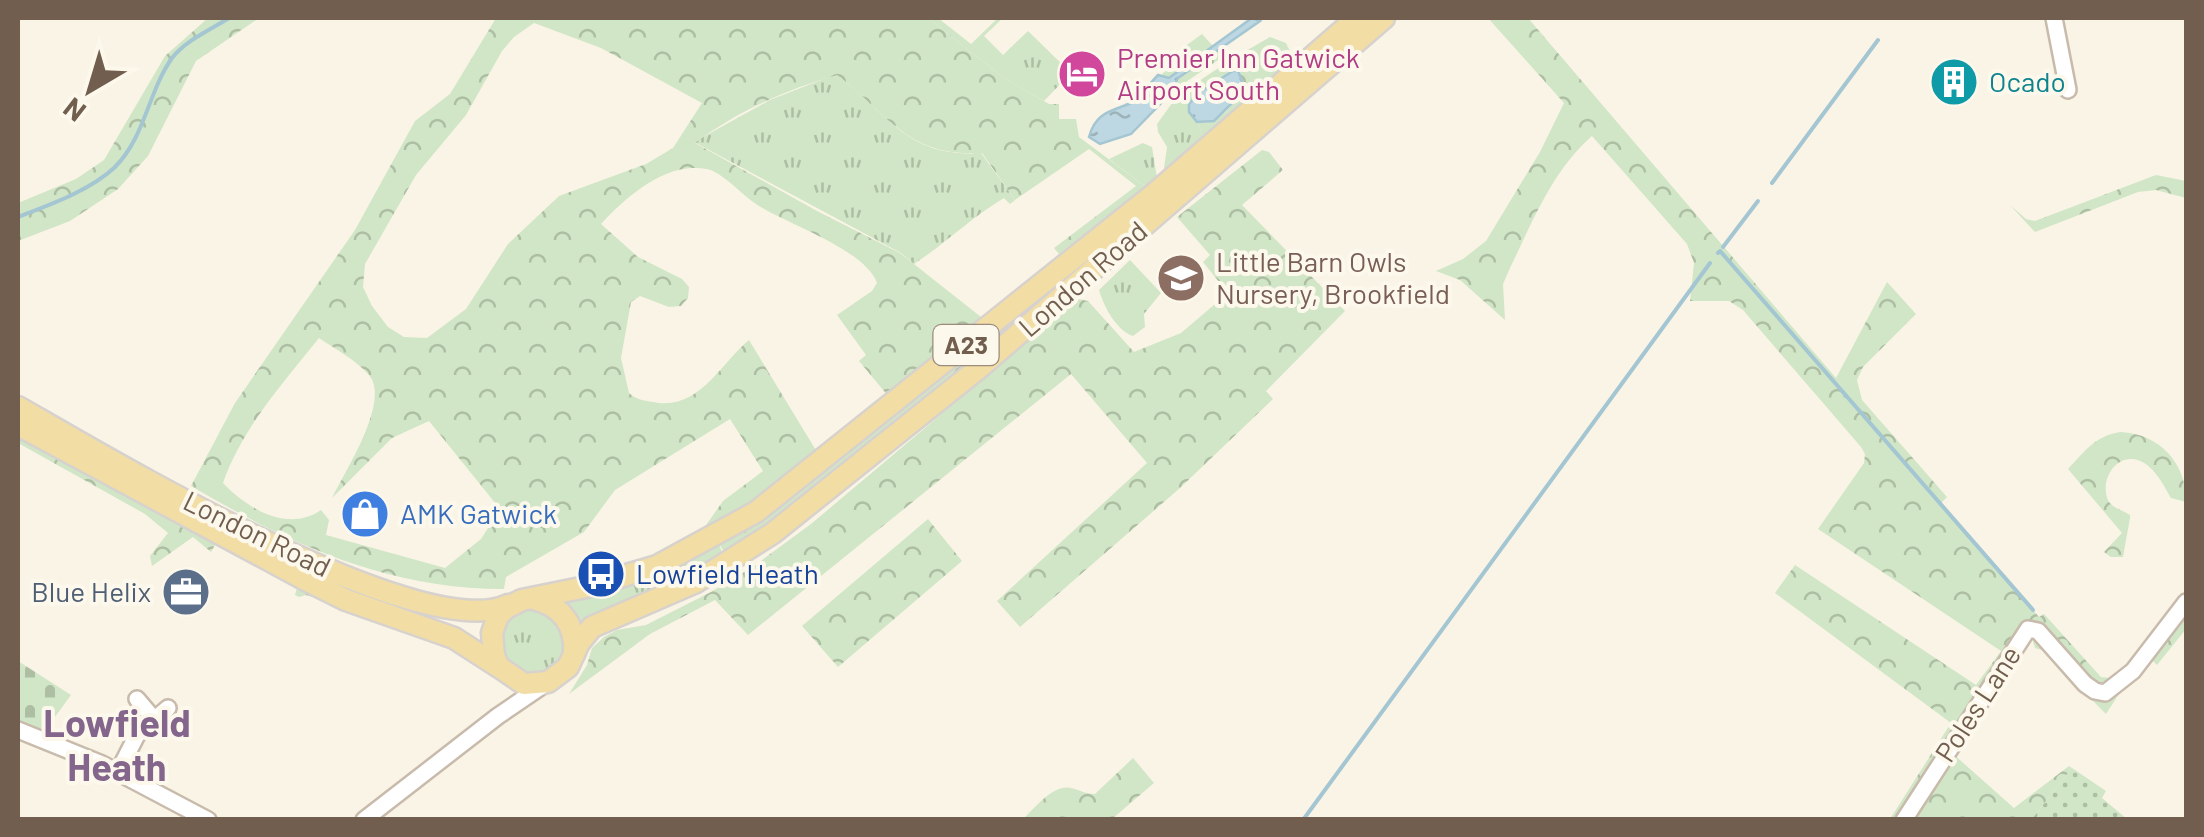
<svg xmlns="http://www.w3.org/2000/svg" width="2204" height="837" font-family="Barlow,sans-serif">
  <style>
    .grass { fill: url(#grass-tufts) }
    .forest { fill: url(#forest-crowns); fill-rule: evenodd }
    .cemetery { fill: url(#cemetery-stones) }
    .garden { fill: url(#garden-dots) }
    .water { fill: url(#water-ripples); stroke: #a4c6d2; stroke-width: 2.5 }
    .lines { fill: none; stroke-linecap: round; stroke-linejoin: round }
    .stream { stroke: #a4c6d2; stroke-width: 4 }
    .minor-casing { stroke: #c8bbac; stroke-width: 20 }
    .major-casing { stroke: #d7d2cd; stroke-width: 25 }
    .minor { stroke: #fff; stroke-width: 15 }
    .major { stroke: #f2dea5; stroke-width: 20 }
    .labels { text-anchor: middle; stroke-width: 8; stroke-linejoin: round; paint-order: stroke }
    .shield { fill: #fdf8ec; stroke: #9b8c7d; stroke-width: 2.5 }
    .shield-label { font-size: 25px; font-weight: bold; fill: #715e4e }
    .hotel-label { font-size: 28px; fill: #b23c85; stroke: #fdf8ec; text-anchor: start }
    .culture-label { font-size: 28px; fill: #0d838f; stroke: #fdf8ec; text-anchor: start }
    .education-label { font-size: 28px; fill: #785e54; stroke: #fdf8ec; text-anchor: start }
    .street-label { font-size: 28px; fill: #715e4e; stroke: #fdf8ec }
    .shop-label { font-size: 28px; fill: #366cbe; stroke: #fdf8ec; text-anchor: start }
    .transit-label { font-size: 28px; fill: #164399; stroke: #fdf8ec; text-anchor: start }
    .service-label { font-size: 28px; fill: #4e5e75; stroke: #fdf8ec; text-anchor: end }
    .district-label { font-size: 38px; font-weight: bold; fill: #84668d; stroke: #fdf8ec }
  </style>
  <defs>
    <pattern id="grass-tufts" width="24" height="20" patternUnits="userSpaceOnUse" patternTransform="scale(2.5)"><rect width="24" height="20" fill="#d0e6c6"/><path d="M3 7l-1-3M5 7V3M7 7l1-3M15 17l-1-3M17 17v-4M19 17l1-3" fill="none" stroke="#adbea3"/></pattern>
    <pattern id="forest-crowns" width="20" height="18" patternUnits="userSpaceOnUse" patternTransform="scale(2.5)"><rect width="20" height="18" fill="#d0e6c6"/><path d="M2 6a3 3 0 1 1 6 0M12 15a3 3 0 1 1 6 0" fill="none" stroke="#adbea3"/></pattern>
    <pattern id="cemetery-stones" width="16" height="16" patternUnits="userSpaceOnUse" patternTransform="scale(2.5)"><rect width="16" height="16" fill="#d0e6c6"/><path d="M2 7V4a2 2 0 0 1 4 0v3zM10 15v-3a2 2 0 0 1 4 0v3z" fill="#adbea3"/></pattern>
    <pattern id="garden-dots" width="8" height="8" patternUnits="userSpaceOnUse" patternTransform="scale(2.5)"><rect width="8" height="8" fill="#d0e6c6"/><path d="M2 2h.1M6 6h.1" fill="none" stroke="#adbea3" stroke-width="1.8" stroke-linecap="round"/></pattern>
    <pattern id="water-ripples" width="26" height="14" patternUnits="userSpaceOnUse" patternTransform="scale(2.5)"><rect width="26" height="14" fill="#bdd8e2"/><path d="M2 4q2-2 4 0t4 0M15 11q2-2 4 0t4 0" fill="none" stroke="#9eb2b9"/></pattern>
  </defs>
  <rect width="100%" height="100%" fill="#faf4e6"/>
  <!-- grass -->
  <g class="grass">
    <path d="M928,18h10l33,26 27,-26h5l-19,18 19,19 25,-24 43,42 -27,28 -40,-23z"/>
    <path d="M1252,18h5l-39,34 3,6 -41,28h-9l-9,-12 22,-18 -4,-6 22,-16 11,12z"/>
    <path d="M1270,37l16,6 7,15 -32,28 -29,-27z"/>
    <path d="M836,74c53,40 70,84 145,79l34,47 -5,4 -6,-6c-32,19 -58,45 -90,66l-13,-11 -207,-111 76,-42z"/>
    <path d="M1178,95l20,28 5,14 -40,38 4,-28 -9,-15 -1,-8z"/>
    <path d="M1143,143l9,4 5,31 -11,9 -37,-28z"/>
    <path d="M1130,260l31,33 -17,21 1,13 -12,9c-17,-6 -29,-29 -34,-46z"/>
    <path d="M718,542l6,15 -141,70 -19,-26z"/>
    <circle cx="533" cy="641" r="33"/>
  </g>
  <!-- forest -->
  <g class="forest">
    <path d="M208,18h51l-63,43 -48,95 -30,33 -48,32 -52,20v-38l58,-24 28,-19 61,-104z"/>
    <path d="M496,18h432l76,60 45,26h10v15h17l3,18 67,50 -87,67 -5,-6 82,-62 -47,-37 -74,51 -33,-47 -6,4 -3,-4c-67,2 -89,-43 -136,-78 -50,14 -101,37 -142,68l122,68 83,42 81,64 -92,80 -30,-36 7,-6 -29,-40 35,-24 5,-8c-12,-34 -91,-59 -121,-79 -15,-10 -27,-25 -43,-33 -6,-3 -15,-3 -22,-3 -34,2 -68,32 -90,56l37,33 44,22 7,8 -1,11 -7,8 -12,1 -29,-11 -9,6 -10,56 8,35c9,8 19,8 30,10 42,4 62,-40 90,-63l68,112 -93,69 -25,14 24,-34 40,-30 -33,-52 -115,71 -31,42 -78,45 -2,12c-118,0 -214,-45 -313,-103l44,-83 120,-173 60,-109 35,-27zM534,23l67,25 101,55 -29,45 -27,16 -87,32 -51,48 -42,65 -39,29 -23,-1 -16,-10 -16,-21 -9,-19 2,-23 51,-89 50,-60 36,-64 12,-14zM319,338c16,11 37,22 50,37 22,26 -24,96 -37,123l60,-60 37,-17 71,88 -19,30 -36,29 -119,-33 3,-15 -8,-10c-33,23 -73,-1 -98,-27 19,-55 61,-101 96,-145z"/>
    <path d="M1488,18h40l308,360 51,-96 29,32 -53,53 -6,13 5,20 85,97 -7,7 99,113 5,-3 57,63 9,1 26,-22 41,-58 9,6v25l-29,36 -4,-4 -25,19 -22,34 -64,-64 -7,-2 -4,-13 -79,118 62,55 55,-42 3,2 -40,51h-142l61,-96 -176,-130 20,-28 181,120 25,-34 -183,-122 46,-66 1,-9 -4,-7 -118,-137 -14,-9h-39l4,-38 -7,-19 -95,-108c-40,35 -59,85 -82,132l-7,16 2,36 -45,-40 -24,-9 27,-12 23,-18 54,-89 24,-49z"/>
    <path d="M1232,59l29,27 -58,51 -5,-14c22,2 42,-23 44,-44l-9,-8 -33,21 -11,12v8l-11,-17z"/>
    <path d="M1262,150l7,2 14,18 -41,35 103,106 -79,80 7,8 -93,89 -160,139 -23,-26 150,-138 -76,-89 -323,261 -33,-35 -65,34 -81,60 18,-29 5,-17 12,-11 13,-7 29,-5 65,-33 43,-26 57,-42 267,-225 10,2 46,51 47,-19 47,-40 -25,-31 7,-7 -33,-38z"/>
    <path d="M2156,175l30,6v17l-30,-8 -18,2 -103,40 -25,-27 16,14 9,2z"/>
    <path d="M1104,248l-257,220 -121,87 -8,-13 141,-99z"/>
    <path d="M18,432l298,159 -4,6 -6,-2 -7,2 -4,-2 2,-7 -82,-43 -4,7 -18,-15 -41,29 -2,-10 18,-23 -23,-19 -127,-71z"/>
    <path d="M2121,432c39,2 66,32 65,70l-15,-4c-7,-12 -16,-31 -31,-37 -24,-10 -42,21 -31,41 4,6 15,9 21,13v3l-7,39h-12l-7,-5 18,-19 -54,-64c16,-17 28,-34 53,-37z"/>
    <path d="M928,519l34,42 -124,106 -36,-41z"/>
    <path d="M1133,758l21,25 -42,36h-89c12,-11 30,-35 48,-31 9,2 14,6 24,6z"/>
  </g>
  <!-- cemetery -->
  <path class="cemetery" d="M18,661l53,34 -19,26v12l-34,-13z"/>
  <!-- garden -->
  <path class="garden" d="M2072,768l34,23 -4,7 25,21h-95z"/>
  <!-- water -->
  <g class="water">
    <path d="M1252,18l8,3 -82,57 -9,17 -38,39 -31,10 -11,-7c7,-26 24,-26 42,-34 8,-4 19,-20 27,-28l11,3z"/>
    <path d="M1233,71h5l4,10 -10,22 -18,18 -17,1 -8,-10v-8l11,-12z"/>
  </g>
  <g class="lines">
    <!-- stream -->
    <g class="stream">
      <path d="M1772,183l106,-143"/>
      <path d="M18,217c31,-12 71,-26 96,-49 31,-30 34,-76 58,-110 14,-18 38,-28 57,-40"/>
      <path d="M1723,247l35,-46"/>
      <path d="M1718,253l2,-2 313,359"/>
      <path d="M18,437l14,7"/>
      <path d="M176,521l17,10"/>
      <path d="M1303,820l407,-557"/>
    </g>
    <!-- minor casing -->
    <g class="minor-casing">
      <g id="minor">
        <path d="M2054,18l14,72"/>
        <path d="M137,699l17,20"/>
        <path d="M18,730l84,34 106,56"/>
        <path d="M118,772l19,-37 31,-27"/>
        <path d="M364,820l134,-104 47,-32"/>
        <path d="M1904,820l124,-191 10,2 47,53 10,7 10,2 28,-22 53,-69"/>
      </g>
    </g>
    <!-- major casing -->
    <g class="major-casing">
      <g id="major">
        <path d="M1357,18l-203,176 -398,318 -99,54 -71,21 -64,13 -16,8 -8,8 -6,17 2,23 5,11 25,17 24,-2 20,-15 11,-24 13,-16 104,-45 77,-49 206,-165 405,-350"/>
        <path d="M18,407c86,49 402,239 490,198"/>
        <path d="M18,425l284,153 44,22 108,38 45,29"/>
        <path d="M534,599c28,7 42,26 40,55"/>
      </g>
    </g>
    <!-- minor -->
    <use href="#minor" class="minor"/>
    <!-- major -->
    <use href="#major" class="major"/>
  </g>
  <!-- icons -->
  <defs>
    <g id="hotel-disc" transform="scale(2.5)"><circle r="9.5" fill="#d1479c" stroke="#fdf8ec"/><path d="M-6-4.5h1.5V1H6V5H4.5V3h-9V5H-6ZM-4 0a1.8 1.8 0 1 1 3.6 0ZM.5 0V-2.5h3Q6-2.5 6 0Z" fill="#fff"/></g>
    <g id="building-disc" transform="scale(2.5)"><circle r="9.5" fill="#0f9aa8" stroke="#fdf8ec"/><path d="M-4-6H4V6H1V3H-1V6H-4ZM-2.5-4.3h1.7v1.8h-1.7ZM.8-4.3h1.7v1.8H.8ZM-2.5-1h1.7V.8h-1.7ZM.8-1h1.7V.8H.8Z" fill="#fff"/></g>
    <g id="school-disc" transform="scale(2.5)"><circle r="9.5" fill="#8d6e63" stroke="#fdf8ec"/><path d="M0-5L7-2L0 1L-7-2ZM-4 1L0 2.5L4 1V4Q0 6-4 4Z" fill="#fff"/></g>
    <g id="shop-disc" transform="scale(2.5)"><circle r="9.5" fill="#3f7fe0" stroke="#fdf8ec"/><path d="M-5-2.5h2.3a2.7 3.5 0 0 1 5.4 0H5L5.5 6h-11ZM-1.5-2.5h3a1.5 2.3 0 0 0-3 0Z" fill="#fff"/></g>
    <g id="bus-disc" transform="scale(2.5)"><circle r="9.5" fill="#1a4fb4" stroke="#fdf8ec"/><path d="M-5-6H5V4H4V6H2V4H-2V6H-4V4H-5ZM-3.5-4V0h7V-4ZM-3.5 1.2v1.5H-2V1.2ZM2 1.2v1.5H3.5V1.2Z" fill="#fff"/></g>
    <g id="office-disc" transform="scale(2.5)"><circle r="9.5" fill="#5c6f8a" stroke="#fdf8ec"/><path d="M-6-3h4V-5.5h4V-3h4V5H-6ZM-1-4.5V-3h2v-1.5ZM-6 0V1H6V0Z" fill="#fff"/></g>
  </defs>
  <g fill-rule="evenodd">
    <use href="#hotel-disc" x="1082" y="74"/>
    <use href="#building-disc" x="1954" y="82"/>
    <use href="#school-disc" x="1181" y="278"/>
    <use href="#shop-disc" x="365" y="514"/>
    <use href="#bus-disc" x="601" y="574"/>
    <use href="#office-disc" x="186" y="592"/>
  </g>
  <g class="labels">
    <!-- shield labels -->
    <rect class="shield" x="933.5" y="325" width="65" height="40" rx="8"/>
    <g class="shield-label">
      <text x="966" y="354">A23</text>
    </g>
    <!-- hotel labels -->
    <g class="hotel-label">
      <text x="1117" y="68">Premier Inn Gatwick<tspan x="1117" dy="32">Airport South</tspan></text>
    </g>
    <!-- culture labels -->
    <g class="culture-label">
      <text x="1989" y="92">Ocado</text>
    </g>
    <!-- education labels -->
    <g class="education-label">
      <text x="1216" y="272">Little Barn Owls<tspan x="1216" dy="32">Nursery, Brookfield</tspan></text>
    </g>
    <!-- street labels -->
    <g class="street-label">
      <text transform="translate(1083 279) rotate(-41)" y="10">London Road</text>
      <text transform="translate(257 534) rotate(26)" y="10">London Road</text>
      <text transform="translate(1978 704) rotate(-57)" y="10">Poles Lane</text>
    </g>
    <!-- shop labels -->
    <g class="shop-label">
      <text x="400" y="524">AMK Gatwick</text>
    </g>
    <!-- transit labels -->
    <g class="transit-label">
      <text x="636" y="584">Lowfield Heath</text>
    </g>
    <!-- service labels -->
    <g class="service-label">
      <text x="151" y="602">Blue Helix</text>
    </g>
    <!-- district labels -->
    <g class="district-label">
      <text x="117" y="737">Lowfield<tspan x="117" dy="44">Heath</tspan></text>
    </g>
  </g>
  <!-- border -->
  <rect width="2204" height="837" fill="none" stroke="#715e4e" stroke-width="40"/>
  <!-- north arrow -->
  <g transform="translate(90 90) rotate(218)" stroke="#fdf8ec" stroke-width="8" paint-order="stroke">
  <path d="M0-8L18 38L0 25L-18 38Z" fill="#715e4e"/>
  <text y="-15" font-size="28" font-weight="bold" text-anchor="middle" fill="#715e4e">N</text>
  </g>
</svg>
